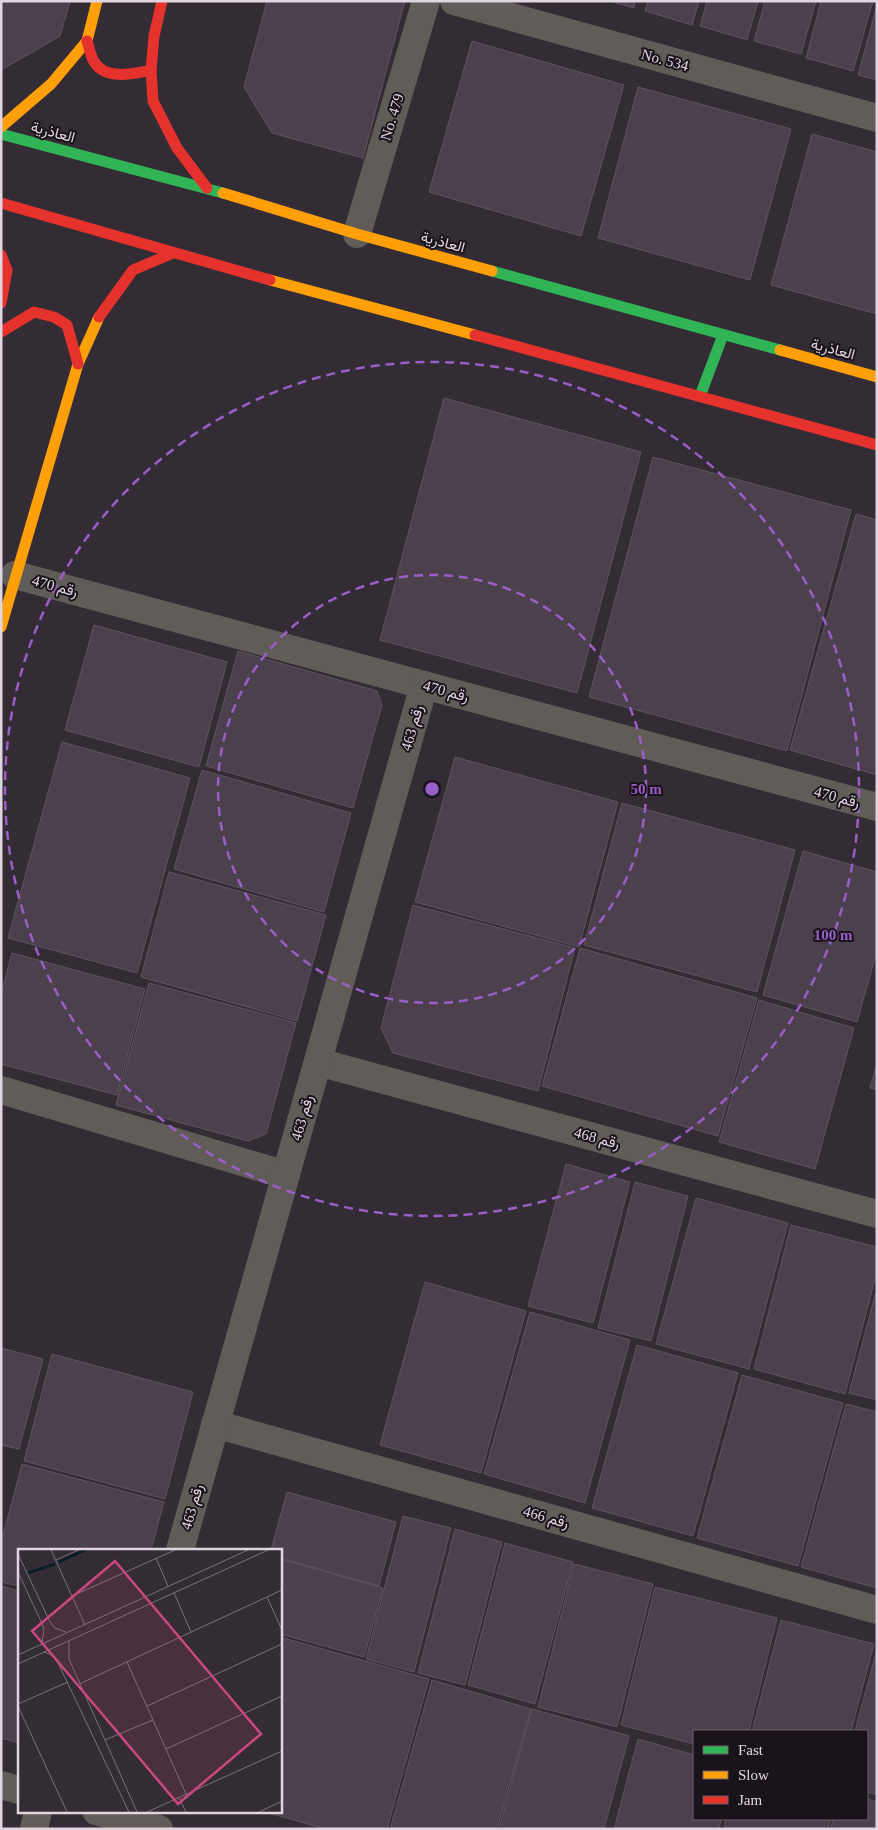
<svg xmlns="http://www.w3.org/2000/svg" width="878" height="1830" font-family="'Times New Roman',Vazirmatn,serif">
  <style>
    .building { fill: #4c404d; stroke: #5c555d }
    .lines { fill: none; stroke-linecap: round; stroke-linejoin: round }
    .street { stroke: #615c57; stroke-width: 28 }
    .fast { stroke: #30b455; stroke-width: 11 }
    .slow { stroke: #ff9f0a; stroke-width: 11 }
    .jam { stroke: #e5322d; stroke-width: 11 }
    .ring { fill: none; stroke: #995fc9; stroke-width: 2.5; stroke-dasharray: 9 6 }
    .labels { text-anchor: middle; stroke-width: 4; stroke-linejoin: round; paint-order: stroke }
    .street-label { font-size: 15px; fill: #e0d6e1; stroke: #1b131b }
    .inset-river { fill: none; stroke: #091d28; stroke-width: 2.5 }
    .inset-road { fill: none; stroke: #79707a; stroke-width: 1 }
    .view { fill: #ca487c; fill-opacity: 0.15; stroke: #ca487c; stroke-width: 2.5 }
    .inset-edge { fill: none; stroke: #e0d6e1; stroke-width: 2.5 }
    .centre { fill: #995fc9; stroke: #1b131b; stroke-width: 2.5 }
    .ring-label { font-size: 15px; text-anchor: middle; font-weight: bold; fill: #995fc9; stroke: #1b131b; stroke-width: 4; stroke-linejoin: round; paint-order: stroke }
  </style>
  <rect width="100%" height="100%" fill="#342c35"/>
  <!-- building -->
  <g class="building">
    <path d="M1,1h69l-10,35 -59,34z"/>
    <path d="M267,1h138l-42,157 -91,-25 -28,-46z"/>
    <path d="M610,1h25l-1,7z"/>
    <path d="M648,1h51l-7,24 -47,-14z"/>
    <path d="M707,1h51l-11,39 -47,-14z"/>
    <path d="M765,1h51l-15,53 -47,-13z"/>
    <path d="M821,1h52l-20,70 -47,-13z"/>
    <path d="M877,5v75l-19,-5z"/>
    <path d="M472,41l152,44 -43,151 -152,-44z"/>
    <path d="M638,87l153,42 -41,151 -152,-42z"/>
    <path d="M812,134l65,18v162l-106,-29z"/>
    <path d="M444,398l197,54 -64,241 -197,-53z"/>
    <path d="M653,457l198,53 -64,241 -198,-54z"/>
    <path d="M856,514l21,6v255l-87,-25z"/>
    <path d="M94,625l133,37 -28,105 -134,-37z"/>
    <path d="M238,651l139,40 5,14 -29,103 -147,-42z"/>
    <path d="M62,742l128,36 -53,195 -129,-35z"/>
    <path d="M455,757l163,45 -39,145 -164,-45z"/>
    <path d="M202,770l149,43 -27,99 -150,-43z"/>
    <path d="M622,803l173,47 -38,142 -173,-47z"/>
    <path d="M803,851l74,21v79l-20,71 -94,-27z"/>
    <path d="M169,872l157,43 -29,106 -156,-44z"/>
    <path d="M413,905l162,43 -37,143 -145,-38 -12,-25z"/>
    <path d="M580,948l177,50 -39,138 -176,-50z"/>
    <path d="M12,953l133,36 -28,106 -116,-31v-69z"/>
    <path d="M149,983l147,40 -30,111 -18,7 -132,-36z"/>
    <path d="M759,1000l95,28 -39,141 -96,-27z"/>
    <path d="M877,1064v26l-7,-2z"/>
    <path d="M566,1164l64,18 -37,141 -65,-17z"/>
    <path d="M635,1182l53,14 -37,145 -53,-13z"/>
    <path d="M696,1198l92,25 -39,146 -93,-25z"/>
    <path d="M791,1225l86,22v24l-32,123 -91,-25z"/>
    <path d="M425,1282l101,29 -45,162 -101,-28z"/>
    <path d="M877,1288v112l-28,-7z"/>
    <path d="M530,1312l100,28 -45,163 -101,-29z"/>
    <path d="M637,1345l101,28 -45,163 -101,-28z"/>
    <path d="M1,1348l42,11 -24,90 -18,-4z"/>
    <path d="M52,1354l141,38 -28,107 -141,-38z"/>
    <path d="M742,1375l101,28 -45,163 -101,-28z"/>
    <path d="M846,1404l31,8v176l-76,-21z"/>
    <path d="M22,1464l142,38 -13,48h-132v36l-18,-4v-39z"/>
    <path d="M287,1492l109,30 -17,64 -99,-28v-8h-9z"/>
    <path d="M403,1516l48,12 -37,144 -48,-13z"/>
    <path d="M455,1529l47,13 -37,143 -47,-12z"/>
    <path d="M505,1543l68,19 -38,142 -67,-19z"/>
    <path d="M280,1559l103,29 -19,69 -84,-23z"/>
    <path d="M574,1564l79,20 -36,143 -79,-20z"/>
    <path d="M1,1586l18,5v152l-18,-5z"/>
    <path d="M655,1587l122,31 -28,113h-55v13l-73,-19z"/>
    <path d="M781,1620l93,24 -23,87h-99z"/>
    <path d="M280,1637l149,42 -42,150h-62l-63,-18h18z"/>
    <path d="M877,1649v146l-10,-3v-61h-12z"/>
    <path d="M432,1680l99,29 -34,120h-107z"/>
    <path d="M532,1709l97,27 -25,93h-105z"/>
    <path d="M638,1739l56,16v64h27l-2,10h-105z"/>
    <path d="M867,1799l10,3v27h-46l2,-10h34z"/>
    <path d="M726,1819h105l-3,10h-104z"/>
  </g>
  <g class="lines">
    <!-- street -->
    <g class="street">
      <path d="M454,1l423,117"/>
      <path d="M357,234l69,-233"/>
      <path d="M15,575l862,232"/>
      <path d="M318,1062l559,152"/>
      <path d="M1,1090l285,85"/>
      <path d="M215,1424l662,186"/>
      <path d="M180,1550l244,-865"/>
      <path d="M1,1785l18,5"/>
      <path d="M96,1811l63,18"/>
      <path d="M34,1829l4,-18"/>
    </g>
    <!-- fast -->
    <g class="fast">
      <path d="M1,134l222,59"/>
      <path d="M492,271l288,79"/>
      <path d="M700,396l23,-61"/>
    </g>
    <!-- slow -->
    <g class="slow">
      <path d="M1,127l50,-43 36,-43 10,-40"/>
      <path d="M223,193l134,41 135,37"/>
      <path d="M270,280l205,55"/>
      <path d="M780,350l97,27"/>
      <path d="M1,627l77,-263 21,-47"/>
    </g>
    <!-- jam -->
    <g class="jam">
      <path d="M162,1l-8,35 -3,34 2,31 24,47 30,40"/>
      <path d="M87,41c2,6 3,13 6,19 11,21 39,14 58,10"/>
      <path d="M1,203l269,77"/>
      <path d="M1,255l6,15 -6,33"/>
      <path d="M99,317l34,-47 40,-17"/>
      <path d="M1,332l33,-20 20,5 13,8 11,39"/>
      <path d="M475,335l402,110"/>
    </g>
  </g>
  <!-- distance rings -->
  <g class="ring">
    <circle cx="432" cy="789" r="214"/>
    <circle cx="432" cy="789" r="427"/>
  </g>
  <g class="labels">
    <!-- street labels -->
    <g class="street-label">
      <text transform="translate(665 60) rotate(15)" y="5">No. 534</text>
      <text transform="translate(392 117) rotate(-73)" y="5">No. 479</text>
      <text transform="translate(53 132) rotate(15)" y="5">العاذرية</text>
      <text transform="translate(443 242) rotate(15)" y="5">العاذرية</text>
      <text transform="translate(833 349) rotate(15)" y="5">العاذرية</text>
      <text transform="translate(55 586) rotate(15)" y="5">رقم 470</text>
      <text transform="translate(446 691) rotate(15)" y="5">رقم 470</text>
      <text transform="translate(412 728) rotate(-74)" y="5">رقم 463</text>
      <text transform="translate(837 797) rotate(15)" y="5">رقم 470</text>
      <text transform="translate(302 1118) rotate(-74)" y="5">رقم 463</text>
      <text transform="translate(597 1138) rotate(15)" y="5">رقم 468</text>
      <text transform="translate(192 1507) rotate(-74)" y="5">رقم 463</text>
      <text transform="translate(546 1517) rotate(16)" y="5">رقم 466</text>
    </g>
  </g>
  <!-- overview -->
  <g transform="translate(18 1549)">
    <rect width="264" height="264" fill="#342c35"/>
    <path class="inset-river" d="M41,13l26,-12M10,24l27,-9"/>
    <path class="inset-road" d="M33,1l34,75M0,5l32,68 5,6 11,4M138,9l12,28M38,11l22,-10M0,23l26,56 -2,16M156,44l17,39M54,47l103,-46M249,48l15,33M51,92v18l68,153M26,103l10,4 4,7 71,149M0,106l230,-105M109,113l59,132M0,115l250,-114M61,135l203,-94M0,155l50,-22M0,157l49,106M129,157l135,-62M87,191l48,-20M148,200l116,-53M161,249l7,14M129,263l135,-61M241,263l23,-11"/>
    <path class="view" d="M97,12l146,173 -83,70 -146,-173z"/>
    <rect width="264" height="264" class="inset-edge"/>
  </g>
  <circle cx="432" cy="789" r="8" class="centre"/>
  <g class="ring-label">
    <text x="646" y="794">50 m</text>
    <text x="833" y="940">100 m</text>
  </g>
  <!-- border -->
  <rect width="878" height="1830" fill="none" stroke="#e0d6e1" stroke-width="5"/>
  <!-- legend -->
  <rect x="693" y="1730" width="175" height="90" fill="#1b131b" stroke="#6a616a"/>
  <rect x="703" y="1746" width="25" height="8" fill="#30b455" stroke="#6a616a"/>
  <text x="738" y="1755" font-size="15" fill="#e0d6e1">Fast</text>
  <rect x="703" y="1771" width="25" height="8" fill="#ff9f0a" stroke="#6a616a"/>
  <text x="738" y="1780" font-size="15" fill="#e0d6e1">Slow</text>
  <rect x="703" y="1796" width="25" height="8" fill="#e5322d" stroke="#6a616a"/>
  <text x="738" y="1805" font-size="15" fill="#e0d6e1">Jam</text>
</svg>
